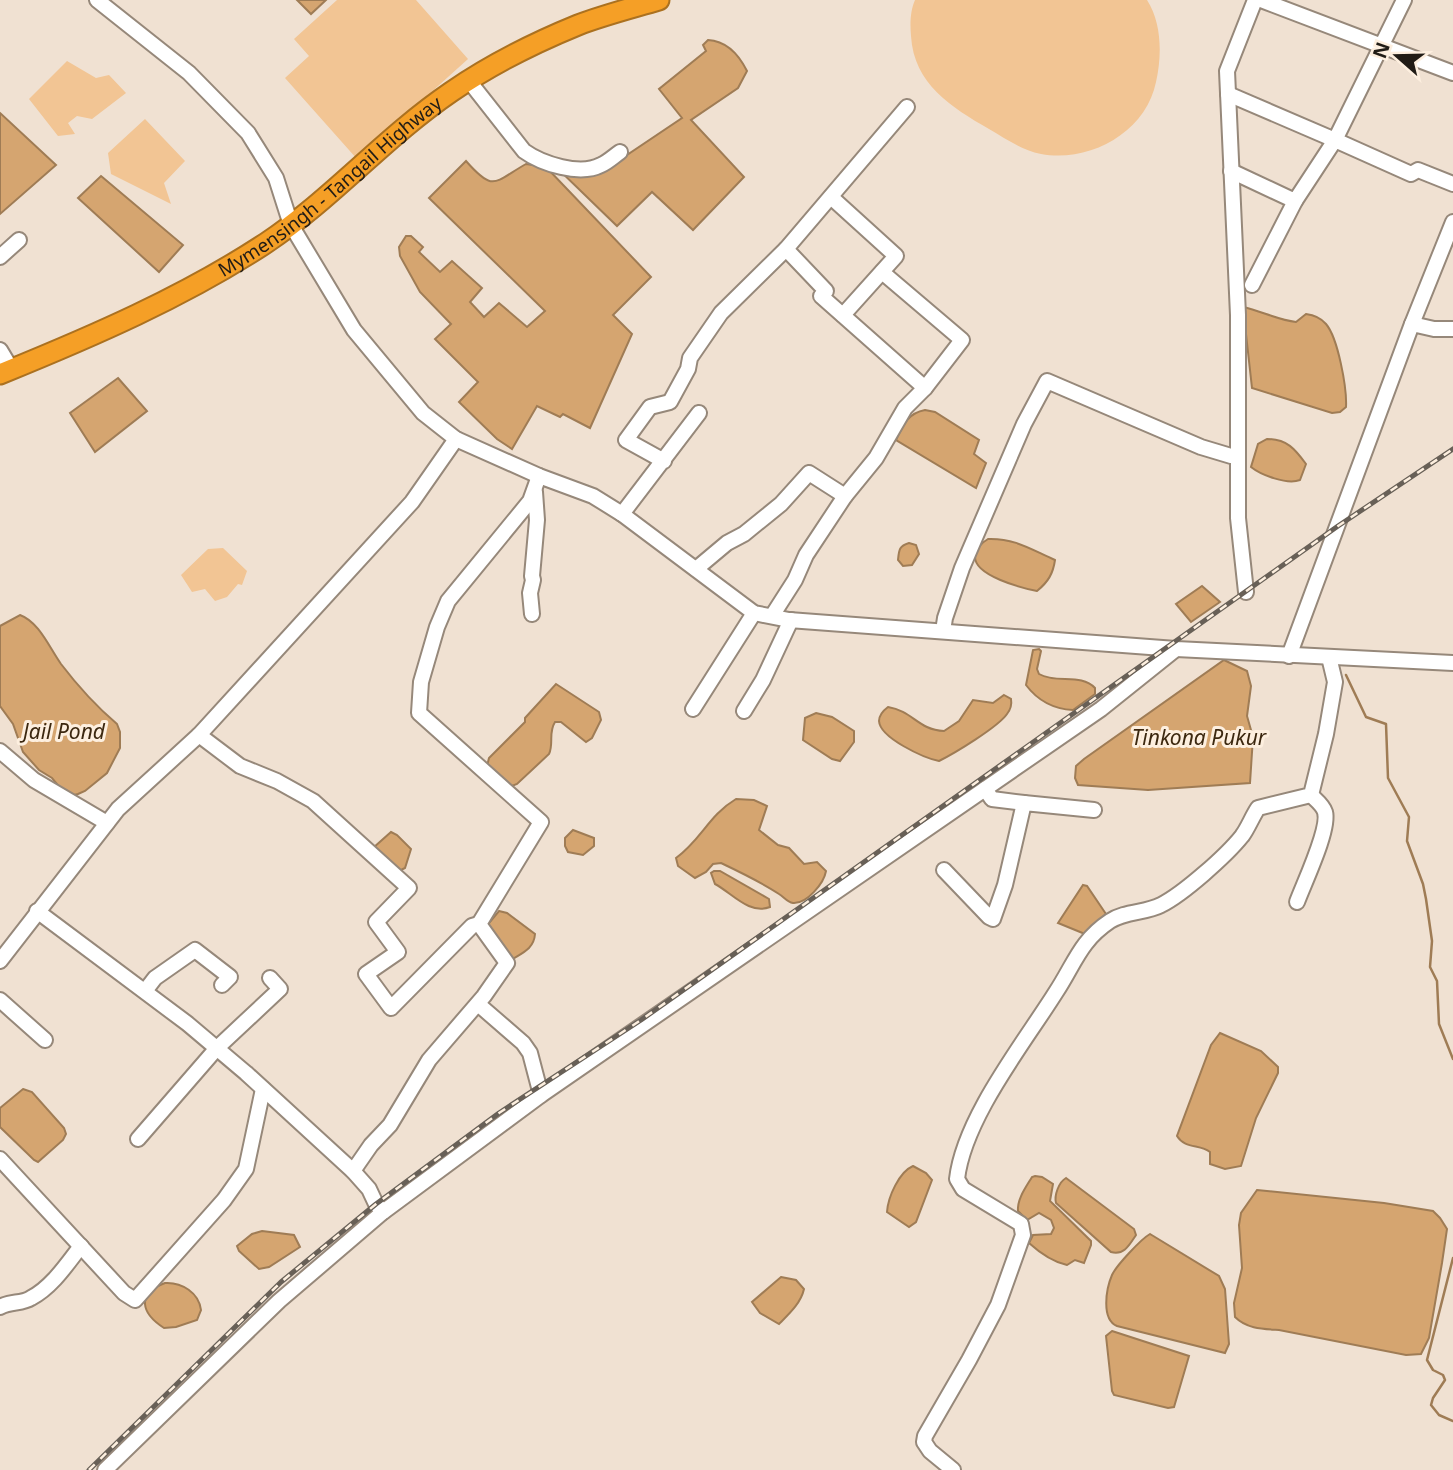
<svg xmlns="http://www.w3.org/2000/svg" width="1453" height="1470" font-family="'Noto Sans',sans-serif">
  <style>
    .green { fill: #f2c594 }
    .water { fill: #d5a570; stroke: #9f7c55; stroke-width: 2 }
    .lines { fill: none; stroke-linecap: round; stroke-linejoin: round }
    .stream { stroke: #9f7c55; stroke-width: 2.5 }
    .minor-casing { stroke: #96887a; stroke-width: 18 }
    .highway-casing { stroke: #ab7120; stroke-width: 23 }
    .minor { stroke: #fff; stroke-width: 14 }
    .highway { stroke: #f59f26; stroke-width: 19 }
    .rail-casing { stroke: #686057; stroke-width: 5 }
    .rail { stroke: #fdefdf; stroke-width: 2.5; stroke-dasharray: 8; stroke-linecap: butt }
    .labels { text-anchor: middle; stroke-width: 6; stroke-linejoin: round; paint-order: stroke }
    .street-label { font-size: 19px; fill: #211c16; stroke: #fdefdf }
    .water-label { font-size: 21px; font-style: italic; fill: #3c2810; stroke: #fdefdf }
  </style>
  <rect width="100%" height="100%" fill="#f0e1d2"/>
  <!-- green -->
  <g class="green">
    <path d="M337,0h79l52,59 -111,100 -72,-81 24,-22 -15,-17z"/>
    <path d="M915,0h232c15,23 15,56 9,82 -10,50 -66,81 -115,72 -19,-4 -35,-15 -52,-25 -38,-22 -75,-45 -78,-93 -1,-11 -1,-25 4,-36z"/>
    <path d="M67,61l29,17 13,-3 17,18 -34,26 -15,-3 -9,7 7,11 -17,2 -29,-37z"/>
    <path d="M145,119l40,42 -21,22 7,21 -60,-30 -3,-21z"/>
    <path d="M223,548l24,23 -5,14 -4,-1 -11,13 -12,4 -10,-12 -13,3 -11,-17 27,-26z"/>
  </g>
  <!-- water -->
  <g class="water">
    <path d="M297,0h29l-15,14z"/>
    <path d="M708,40c18,1 31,15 39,31l-9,17 -47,32 53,57 -51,53 -41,-38 -35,34 -61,-59 56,-2 70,-47 -23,-29 47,-38 -3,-6z"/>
    <path d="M0,113l56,52 -56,49z"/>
    <path d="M466,161c28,32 28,21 60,3l20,3 105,110 -38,38 19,19 -42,94 -27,-14 -3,3 -23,-11 -25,43 -15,-10 -38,-37 19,-20 -43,-43 16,-15 -31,-32 -20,-36 -1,-9 7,-11h5l12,11 -4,5 21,20 12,-11 30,27 -12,14 14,15 15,-14 28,24 18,-16 -116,-113z"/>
    <path d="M101,176l82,69 -24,27 -81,-74z"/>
    <path d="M1243,307c18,4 35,13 53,15l10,-8c8,1 15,4 20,10 12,14 21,64 20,83l-6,5 -8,1 -80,-25z"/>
    <path d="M118,378l29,33 -52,41 -25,-39z"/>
    <path d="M925,410l10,2 44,28 -5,14 12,9 -10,25 -80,-48c7,-15 12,-27 29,-30z"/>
    <path d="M1267,439c20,0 28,10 39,25l-6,16c-13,5 -39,-5 -49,-13l7,-23z"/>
    <path d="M988,539c27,-1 44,11 67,21 -2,14 -7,22 -18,31 -15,-3 -62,-15 -62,-34 1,-8 6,-14 13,-18z"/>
    <path d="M909,543l7,2 3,9 -7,11 -9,1 -5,-6c1,-10 1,-14 11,-17z"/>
    <path d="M1202,586l18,16 -29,20 -15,-18z"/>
    <path d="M20,615c19,7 29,32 41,49 16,21 36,43 56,60l3,8v16l-13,25 -22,18 -7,3 -4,1 -13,-6 -9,-11 -13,-8 -16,-18 -10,-28 -13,-18v-80z"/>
    <path d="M1039,649l2,2 -4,18 2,5c18,10 42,-1 56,14v6l-22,16c-20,-1 -35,-9 -47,-25l7,-35z"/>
    <path d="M1224,660l23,11 4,15 -4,30 6,21 -3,46 -102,7 -70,-5 -3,-7 1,-12 8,-7z"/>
    <path d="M556,684l43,28 2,8 -9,18 -6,4 -25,-20h-6c-7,11 -1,21 -6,32l-32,30 -5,2 -12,-6 -13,-14 2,-8 36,-36v-4z"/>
    <path d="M1004,695l7,4c1,6 0,10 -4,15 -9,13 -52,39 -68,47 -15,-3 -59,-23 -60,-40 0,-7 5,-11 9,-14 25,4 30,23 56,24l15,-10 14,-21 20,3z"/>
    <path d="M816,713l16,4 22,14v11l-14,19 -8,-2 -29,-19 2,-22z"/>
    <path d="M736,799l18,1 13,6 -8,24 19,15 11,3 15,16 13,-2 9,9c-2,12 -19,33 -33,32 -6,-1 -9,-6 -14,-9 -18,-12 -39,-22 -58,-31l-8,1 -7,8 -11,6 -17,-12 -2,-8c25,-18 33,-43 60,-59z"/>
    <path d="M573,830l21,8v8l-11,9 -15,-3 -3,-6v-8z"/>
    <path d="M391,832l6,3 14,14 -6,19 -6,3 -26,-23z"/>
    <path d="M714,871h6l49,28 1,8c-21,8 -38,-14 -55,-23l-4,-11z"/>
    <path d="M1083,885l4,1 19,28 -21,20 -27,-11z"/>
    <path d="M499,911l8,2 28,21c-1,15 -13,19 -24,26l-23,-30 1,-7z"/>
    <path d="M1220,1033l41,18 17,16v6l-22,45 -15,48 -16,3 -15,-5v-12c-10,-8 -25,-3 -33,-16l34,-91z"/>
    <path d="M23,1089l9,3 32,36 2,6 -3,6 -25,22 -4,-2 -34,-33v-19z"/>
    <path d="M913,1166l13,7 6,7 -16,42 -7,5 -22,-15c1,-15 12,-40 26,-46z"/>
    <path d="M1035,1176l7,1 11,7 -3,17 41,40v4l-7,18 -9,-3 -8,5c-14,-3 -27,-12 -38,-22l4,-8 18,-1 3,-6 -3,-8 -12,-7 -12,7 -9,-9c-1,-12 8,-24 14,-34z"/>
    <path d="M1066,1178l68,51 2,6c-6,9 -12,21 -25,17l-55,-49c-2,-8 3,-21 10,-25z"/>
    <path d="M1257,1190l127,13 49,8 7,7 7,11 -5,34 -13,75 -8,16 -15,1 -127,-25c-16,-1 -32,-1 -44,-13l-1,-14 8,-35 -3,-43 2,-12z"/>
    <path d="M262,1231l32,4 6,12 -31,20 -10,2 -20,-18 -2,-5 15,-12z"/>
    <path d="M1150,1234l69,42 6,13 4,55 -4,9 -108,-27c-16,-7 -11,-37 -5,-51 4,-9 29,-36 38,-41z"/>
    <path d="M781,1277l15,3 8,9c-3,14 -15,25 -25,35l-19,-11 -8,-11z"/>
    <path d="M165,1283c17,-1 34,10 36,27l-4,10 -21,7 -12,1c-23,-15 -28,-34 1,-45z"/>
    <path d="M1112,1331l77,25 -15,51 -6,1 -54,-13 -2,-4 -6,-55z"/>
  </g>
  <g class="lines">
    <!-- stream -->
    <g class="stream">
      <path d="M1346,675l20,42 20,7 2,54 21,39 -2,24 16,43 3,15 6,42 -2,26 7,14 2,43 14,35"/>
      <path d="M1453,1258l-26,102 6,10 10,5 2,5 -12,18 -2,7 8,10 14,6"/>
    </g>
    <!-- minor casing -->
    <g class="minor-casing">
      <g id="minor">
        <path d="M97,0l92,73 59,60 28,45 15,47 63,105 69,83 33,26 83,37 54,20 29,18 132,99 35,7 387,29 277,14"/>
        <path d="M1261,0l192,73"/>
        <path d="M469,81l55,70c18,13 56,25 77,14 7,-3 13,-9 19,-13"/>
        <path d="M1228,94l107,46 69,-140"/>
        <path d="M1231,171l64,30 40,-61 76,34 7,-4 35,14"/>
        <path d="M831,197l65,59 -53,59"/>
        <path d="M786,249l40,42 -5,5 104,92"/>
        <path d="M0,257l19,-17"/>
        <path d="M1252,285l43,-84"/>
        <path d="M1412,324l22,5h19"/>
        <path d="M0,350l12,20"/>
        <path d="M664,461l-38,-21 24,-33 20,-5 18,-33 2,-11 31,-45 65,-64 121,-142"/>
        <path d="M622,514l77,-101"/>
        <path d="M696,569l31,-26 17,-9 37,-30 28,-31 36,23 31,-38 29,-50 20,-20 37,-48 -80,-68"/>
        <path d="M1246,592l-8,-74v-203l-11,-244 28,-71"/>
        <path d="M532,614l-2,-21 3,-13 -1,-4 5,-56 -2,-28"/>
        <path d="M772,616l23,-36 11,-25 39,-59"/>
        <path d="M943,631l2,-13 17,-50 62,-144 23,-43 154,66 30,9"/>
        <path d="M1289,656l123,-332 41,-102"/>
        <path d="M693,709l61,-96"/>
        <path d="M744,711l19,-31 28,-60"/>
        <path d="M199,735l41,31 37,15 36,20 96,87 -33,34 22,30 -32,22 25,34 81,-82 7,-2"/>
        <path d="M0,751l34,29 73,43"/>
        <path d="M985,789l7,10 32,4"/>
        <path d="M944,870l45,47 4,2 12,-34 19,-82 70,7"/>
        <path d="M1297,902c7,-19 33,-73 28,-90 -2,-7 -9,-12 -14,-17"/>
        <path d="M37,911l151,113 58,49 107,98 16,18 7,15 7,8"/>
        <path d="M0,961l118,-152 81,-74 213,-233 44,-63"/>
        <path d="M145,991l10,-13 40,-28 35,27 -8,8"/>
        <path d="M0,1000l45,40"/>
        <path d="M478,1004l45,39 7,10 11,42"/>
        <path d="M138,1139l79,-91 63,-59 -10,-11"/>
        <path d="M0,1159l124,134 11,7 89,-100 22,-31 17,-80"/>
        <path d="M353,1171l18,-26 19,-20 39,-65 55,-64 23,-33 -28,-39 62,-102 -122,-109 2,-31 16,-55 11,-26 82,-100 9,-25"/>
        <path d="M0,1307c10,-6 22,-3 31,-9 21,-11 36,-34 50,-52"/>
        <path d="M105,1470l174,-169 104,-89 158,-117 560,-386 75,-60"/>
        <path d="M953,1470l-23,-19 -6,-9 1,-6 44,-76 29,-55 25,-70 -2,-11 -58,-35 -6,-10c7,-61 67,-136 99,-187 19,-29 24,-51 54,-71 15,-10 36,-8 51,-16 22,-11 65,-49 81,-69 6,-8 10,-19 16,-28l53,-13 15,-61 9,-52 -6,-25"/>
      </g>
    </g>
    <!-- highway casing -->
    <g class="highway-casing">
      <g id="highway">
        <path id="s1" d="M0,374c91,-37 184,-77 266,-131 66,-44 119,-106 185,-151 39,-27 83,-49 127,-67 26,-10 54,-17 81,-25"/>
      </g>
    </g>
    <!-- minor -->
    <use href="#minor" class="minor"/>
    <!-- highway -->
    <use href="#highway" class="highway"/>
    <!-- rail casing -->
    <g class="rail-casing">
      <path id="rail" d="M89,1470l192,-188 95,-78 123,-91 142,-93 697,-494 115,-77"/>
    </g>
    <!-- rail -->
    <use href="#rail" class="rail"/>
  </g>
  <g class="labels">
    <!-- street labels -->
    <g class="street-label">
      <text dy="7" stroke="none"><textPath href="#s1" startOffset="382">Mymensingh - Tangail Highway</textPath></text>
    </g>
    <!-- water labels -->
    <g class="water-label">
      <text x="64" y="739">Jail Pond</text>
      <text x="1199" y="745">Tinkona Pukur</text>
    </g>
  </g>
  <!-- north arrow -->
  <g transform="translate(1397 56) rotate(290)" stroke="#fdefdf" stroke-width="5" paint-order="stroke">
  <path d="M0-5L12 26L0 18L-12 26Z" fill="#211c16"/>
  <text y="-10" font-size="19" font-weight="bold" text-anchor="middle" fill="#211c16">N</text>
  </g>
</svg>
